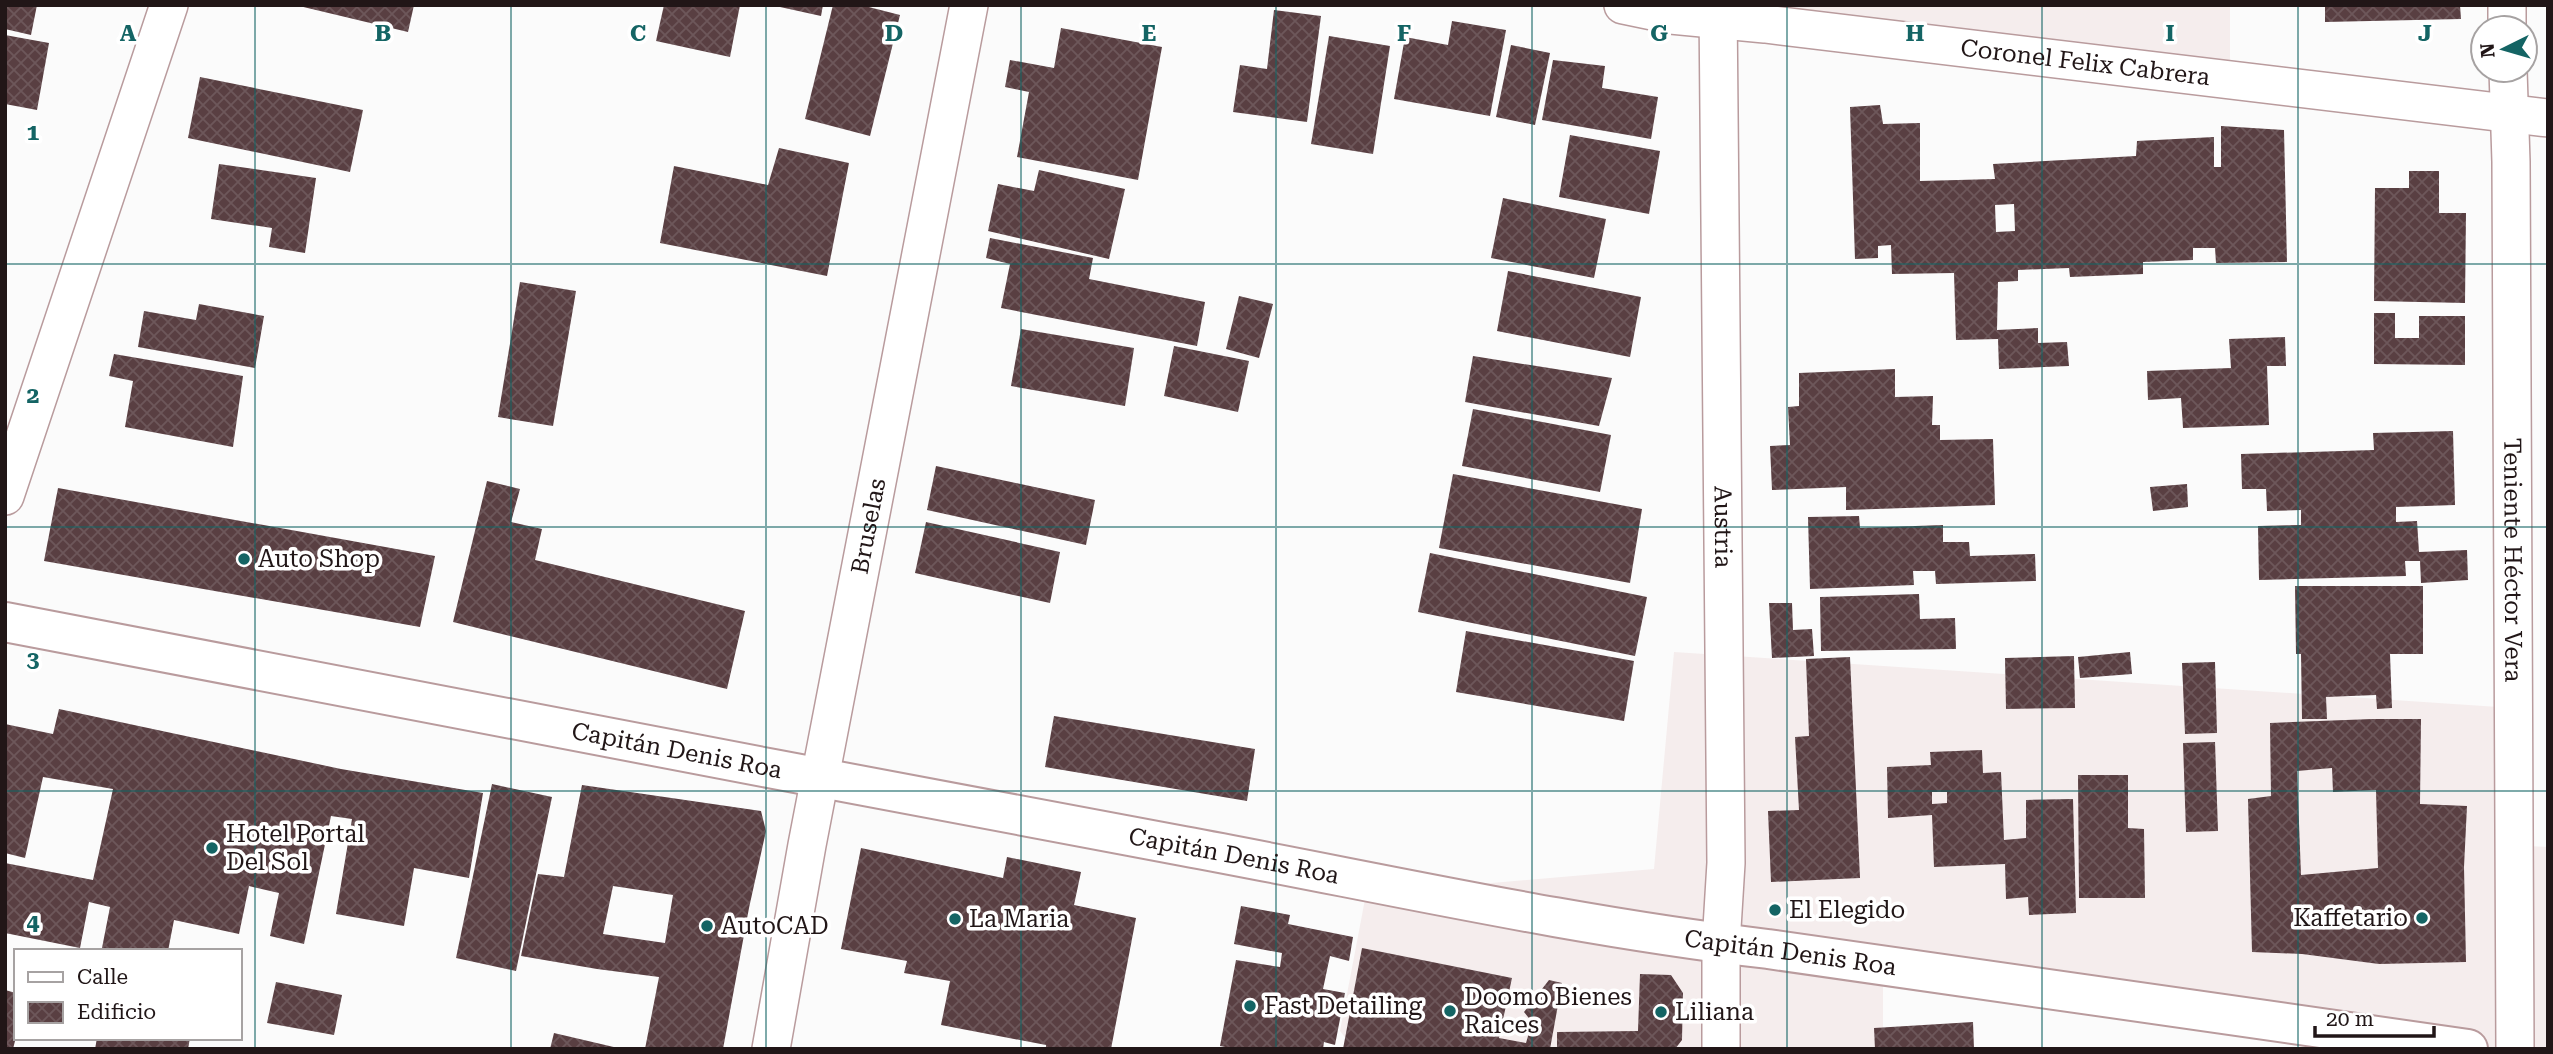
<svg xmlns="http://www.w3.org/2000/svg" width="2553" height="1054" font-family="'Roboto Serif',serif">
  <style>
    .built { fill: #f5eded }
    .building { fill: url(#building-cross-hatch); fill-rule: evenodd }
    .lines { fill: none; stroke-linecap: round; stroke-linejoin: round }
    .street-casing { stroke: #b99b9d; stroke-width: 40 }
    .secondary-casing { stroke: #b99b9d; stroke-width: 42 }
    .street { stroke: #fff; stroke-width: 37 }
    .secondary { stroke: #fff; stroke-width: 38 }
    .grid { fill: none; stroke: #146464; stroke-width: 2; stroke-opacity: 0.55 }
    .poi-dot { fill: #146464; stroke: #fff; stroke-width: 2.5 }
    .labels { text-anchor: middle; stroke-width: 7; stroke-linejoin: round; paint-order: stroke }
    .street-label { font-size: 24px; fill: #211617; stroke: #fff }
    .poi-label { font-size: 24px; fill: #211617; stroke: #fff; text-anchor: start }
    .grid-label { font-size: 23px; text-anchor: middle; font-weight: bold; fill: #146464; stroke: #fff; stroke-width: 7; stroke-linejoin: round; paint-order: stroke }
  </style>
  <defs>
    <pattern id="building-cross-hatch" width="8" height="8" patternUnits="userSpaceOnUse" patternTransform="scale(1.75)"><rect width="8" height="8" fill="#593f42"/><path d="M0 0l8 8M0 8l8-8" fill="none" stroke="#6d575a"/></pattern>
  </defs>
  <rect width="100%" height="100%" fill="#fbfbfb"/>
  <!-- built -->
  <g class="built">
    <path d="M1732,5h498v61z"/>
    <path d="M1674,652l854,57 1,137 19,1v202h-159l-506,-67v67h-529l-14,-18 26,-137 288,-25z"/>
  </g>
  <!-- building -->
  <g class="building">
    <path d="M5,5h32l-6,30 -26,-6z"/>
    <path d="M295,5h119l-6,27z"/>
    <path d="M664,5h76l-10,52 -74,-16z"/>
    <path d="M771,5h52l-2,11z"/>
    <path d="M833,5h28l39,10 -30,121 -65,-17z"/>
    <path d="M2325,5h135l1,14 -136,3z"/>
    <path d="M1274,10l47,6 -14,106 -74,-10 7,-47 27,4z"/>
    <path d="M1452,21l54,9 -16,86 -96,-17 11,-62 43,8z"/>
    <path d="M1061,28l101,19 -24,133 -121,-23 12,-65 -24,-5 5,-27 44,8z"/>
    <path d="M5,35l44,8 -12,67 -32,-6z"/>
    <path d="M1329,36l61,10 -17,108 -62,-10z"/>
    <path d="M1511,45l39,8 -15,72 -39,-8z"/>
    <path d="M1553,60l52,6 -3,22 56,9 -7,42 -109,-19z"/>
    <path d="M200,77l163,33 -13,62 -162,-34z"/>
    <path d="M1880,105l3,19 37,-1v58l75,-2 -2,-15 143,-8 1,-15 77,-4v30h7v-41l63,4 3,132 -71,1 -1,-15h-22v12l-50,2v12l-73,3 -1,-9 -51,2v11l-20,1 -1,48 41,-2v15l29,-1 2,24 -70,3 -1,-30 -42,1 -2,-67 -62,1 -1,-29 -13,1v12l-23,1 -5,-152zM2014,204l1,27 -19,1 -1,-27z"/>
    <path d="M1570,135l90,16 -11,63 -90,-17z"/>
    <path d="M779,148l70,15 -22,113 -167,-33 14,-77 94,19z"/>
    <path d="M219,164l97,14 -11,75 -36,-6 3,-19 -61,-9z"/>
    <path d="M1039,170l86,19 -16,70 -121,-28 10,-47 36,7z"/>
    <path d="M2409,171h30v42h27l-1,90 -91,-2 1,-113h34z"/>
    <path d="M1503,198l103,21 -12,59 -103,-20z"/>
    <path d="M990,238l103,20 -4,21 116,23 -8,44 -196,-38 9,-44 -24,-6z"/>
    <path d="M1508,271l133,26 -11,60 -133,-26z"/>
    <path d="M520,282l56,9 -23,135 -55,-9z"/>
    <path d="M1239,296l34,8 -14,54 -33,-9z"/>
    <path d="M199,304l65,12 -9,52 -117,-21 6,-36 52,9z"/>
    <path d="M2374,313h21v25h24v-22h46v49l-91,-1z"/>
    <path d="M1021,329l113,19 -9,58 -114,-20z"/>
    <path d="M2285,337l1,29h-19l2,59 -86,3 -2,-30 -33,2 -1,-29 84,-3 -2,-29z"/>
    <path d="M1174,346l75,15 -11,51 -74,-16z"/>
    <path d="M114,354l129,22 -10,71 -108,-20 8,-46 -24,-5z"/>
    <path d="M1473,356l139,22 -13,48 -134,-24z"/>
    <path d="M1895,369v28l38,-1 -1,29h8v15l53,-1 2,66 -149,5v-23l-74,3 -2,-44 20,-1 -2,-38 11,-1v-33z"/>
    <path d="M1473,409l138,26 -11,57 -138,-26z"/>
    <path d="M2453,431l2,74 -59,2v15l21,-1 2,31 48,-2 1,30 -47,3 -1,-22h-15l1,15 -147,4 -1,-54 43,-1v-15l-34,1 -1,-22h-24l-1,-35 133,-4 -1,-17z"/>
    <path d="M936,466l159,34 -9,45 -159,-35z"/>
    <path d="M1453,474l189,35 -12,74 -191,-35z"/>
    <path d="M487,481l33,8 -9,33 31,7 -7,31 210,51 -18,78 -274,-67z"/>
    <path d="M2187,484l1,23 -35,4 -3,-24z"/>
    <path d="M58,488l377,68 -15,71 -376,-66z"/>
    <path d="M1859,516l1,12 83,-3v17h26l1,14 65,-2 1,27 -100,3 -1,-13h-22l1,14 -104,4 -2,-72z"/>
    <path d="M926,522l134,30 -10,51 -135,-30z"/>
    <path d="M1430,553l217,44 -12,59 -217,-44z"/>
    <path d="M2295,586h128v68h-33l2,54 -15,1 -1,-14 -50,2 1,22h-25l-1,-65h-5z"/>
    <path d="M1919,594l1,25 35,-1 1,31 -135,2 -1,-54z"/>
    <path d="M1769,603h23l1,27 19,-1 2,27 -42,2z"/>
    <path d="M1466,631l168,30 -10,60 -168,-29z"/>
    <path d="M2130,652l2,22 -52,4 -2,-21z"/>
    <path d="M2074,656l1,52 -69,1 -1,-51z"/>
    <path d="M1850,657l10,221 -89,4 -3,-71 31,-1 -4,-73 14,-1 -3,-77z"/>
    <path d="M2215,662l2,71 -32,1 -3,-71z"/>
    <path d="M59,709l282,60 142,24 -14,85 -55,-10 -10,58 -68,-12 16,-95 -21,-3 -27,128 -34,-8 9,-43 -30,-7 -10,48 -65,-14 -6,31h-51l-15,-3 8,-41 -21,-5 -9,46 -75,-15v-70l88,17 20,-91 -70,-12 -18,81 -20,-5v-129l48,10z"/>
    <path d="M1054,716l201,33 -8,52 -202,-34z"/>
    <path d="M2372,719h49l-1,85 47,2 -3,61 2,95 -87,2 -77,-10 -50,-2 -4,-153 23,-3 -1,-73zM2332,768l1,24 43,-2 2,78 -77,7 -4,-104z"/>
    <path d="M2215,742l3,89 -32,1 -3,-89z"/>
    <path d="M1982,750l1,23 18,-1 3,68 22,-2v-38l47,-1 3,114 -47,2 -1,-18 -22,2 -1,-35 -71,3 -2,-52 -44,3 -1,-51 44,-2 -1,-13zM1932,792h15v11l-15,1z"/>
    <path d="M2078,775h50v53l16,1 1,69h-66z"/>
    <path d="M492,784l60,13 -36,174 -60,-13z"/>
    <path d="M582,785l179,26 5,20 -17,77 -26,141h-78l14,-72 -62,-8 -76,-13 17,-82 26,3zM613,886l60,9 -8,48 -62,-9z"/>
    <path d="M861,848l142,30 4,-21 74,15 -7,33 62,13 -25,131h-65v-4l-105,-20 9,-44 -46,-8 3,-12 -66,-12z"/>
    <path d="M1241,906l49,9 -2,9 65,13 -4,24 -19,-5 -7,33 22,4 -10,52 -11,-3 -1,7h-87l-16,-3 16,-86 44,7 2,-14 -48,-9z"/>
    <path d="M1362,948l150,30 -13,60 27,5 6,-21 -8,-10 25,-32 13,3 -12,66h-207z"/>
    <path d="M1640,974l31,1 12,18 -1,47 -7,9h-118v-17l81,-1z"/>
    <path d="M276,982l66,13 -8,40 -67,-12z"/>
    <path d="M5,990l11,3v44l-3,12h-8z"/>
    <path d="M1973,1022l1,27h-99l-1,-21z"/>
    <path d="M554,1033l64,15v1h-68z"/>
    <path d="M97,1038h93l-2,11h-93z"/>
  </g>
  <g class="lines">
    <!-- street casing -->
    <g class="street-casing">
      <g id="street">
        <path id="s1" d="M1623,5l48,10 94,9 783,94"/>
        <path id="s2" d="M1718,5l8,858 -5,81v105"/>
        <path d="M2507,5v23"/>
        <path id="s3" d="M2508,70l3,92 4,887"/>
        <path d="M5,496l164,-491"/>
        <path id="s4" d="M771,1049l36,-204 162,-840"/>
      </g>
    </g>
    <!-- secondary casing -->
    <g class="secondary-casing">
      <g id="secondary">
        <path id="s5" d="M5,622c393,75 785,151 1178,224 195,36 388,80 585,103l700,100"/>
      </g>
    </g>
    <!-- street -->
    <use href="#street" class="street"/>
    <!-- secondary -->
    <use href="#secondary" class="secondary"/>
  </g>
  <!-- grid -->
  <path class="grid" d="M255,5v1044M511,5v1044M766,5v1044M1021,5v1044M1276,5v1044M1532,5v1044M1787,5v1044M2042,5v1044M2298,5v1044M5,264h2543M5,527h2543M5,791h2543"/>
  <!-- markers -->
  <g class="poi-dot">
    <circle cx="244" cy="559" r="7"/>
    <circle cx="212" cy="848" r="7"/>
    <circle cx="1775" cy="910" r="7"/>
    <circle cx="2422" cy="918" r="7"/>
    <circle cx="955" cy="919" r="7"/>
    <circle cx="707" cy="926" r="7"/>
    <circle cx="1250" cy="1006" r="7"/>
    <circle cx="1450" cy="1011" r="7"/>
    <circle cx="1661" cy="1012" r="7"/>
  </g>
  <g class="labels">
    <!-- street labels -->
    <g class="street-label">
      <text dy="8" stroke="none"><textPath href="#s1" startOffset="466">Coronel Felix Cabrera</textPath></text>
      <text dy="8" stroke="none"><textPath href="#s4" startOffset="532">Bruselas</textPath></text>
      <text dy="8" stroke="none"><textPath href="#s2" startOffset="522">Austria</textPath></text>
      <text dy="8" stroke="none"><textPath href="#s3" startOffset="490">Teniente Héctor Vera</textPath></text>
      <text dy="8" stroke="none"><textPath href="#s5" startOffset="684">Capitán Denis Roa</textPath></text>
      <text dy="8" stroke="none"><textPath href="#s5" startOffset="1251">Capitán Denis Roa</textPath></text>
      <text dy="8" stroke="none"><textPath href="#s5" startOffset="1816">Capitán Denis Roa</textPath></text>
    </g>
    <!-- poi labels -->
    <g class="poi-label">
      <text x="258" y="567">Auto Shop</text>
      <text x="226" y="842">Hotel Portal<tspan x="226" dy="28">Del Sol</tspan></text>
      <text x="1789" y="918">El Elegido</text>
      <text x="2408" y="926" text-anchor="end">Kaffetario</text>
      <text x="969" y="927">La Maria</text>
      <text x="721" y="934">AutoCAD</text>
      <text x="1464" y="1005">Doomo Bienes<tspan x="1464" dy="28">Raices</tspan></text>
      <text x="1264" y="1014">Fast Detailing</text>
      <text x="1675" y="1020">Liliana</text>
    </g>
  </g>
  <g class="grid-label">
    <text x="128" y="41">A</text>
    <text x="383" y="41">B</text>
    <text x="638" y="41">C</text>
    <text x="894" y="41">D</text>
    <text x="1149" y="41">E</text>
    <text x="1404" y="41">F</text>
    <text x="1659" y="41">G</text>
    <text x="1915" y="41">H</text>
    <text x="2170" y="41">I</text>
    <text x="2425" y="41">J</text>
    <text x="33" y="140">1</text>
    <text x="33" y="403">2</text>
    <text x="33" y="667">3</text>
    <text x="33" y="930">4</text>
  </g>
  <!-- border -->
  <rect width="2553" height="1054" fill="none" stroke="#211617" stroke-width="14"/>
  <!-- legend -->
  <rect x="14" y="949" width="228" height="91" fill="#ffffff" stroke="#a6a2a2" stroke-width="2"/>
  <rect x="28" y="972" width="35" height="10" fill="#ffffff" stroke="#a6a2a2" stroke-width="2"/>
  <text x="77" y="984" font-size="21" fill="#211617">Calle</text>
  <rect x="28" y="1002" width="35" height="21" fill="url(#building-cross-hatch)" stroke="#a6a2a2" stroke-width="2"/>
  <text x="77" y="1019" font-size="21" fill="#211617">Edificio</text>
  <!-- north arrow -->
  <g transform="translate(2504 49) rotate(265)"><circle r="33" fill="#ffffff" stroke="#a6a2a2" stroke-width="2"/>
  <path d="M0-5L12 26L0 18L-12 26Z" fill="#146464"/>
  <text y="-10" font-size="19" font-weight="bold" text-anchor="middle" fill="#211617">N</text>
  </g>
  <!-- scale -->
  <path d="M2315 1026v10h119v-10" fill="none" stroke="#211617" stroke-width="3.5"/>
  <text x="2326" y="1026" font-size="21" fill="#211617" stroke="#ffffff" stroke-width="5" paint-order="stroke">20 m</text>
</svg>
